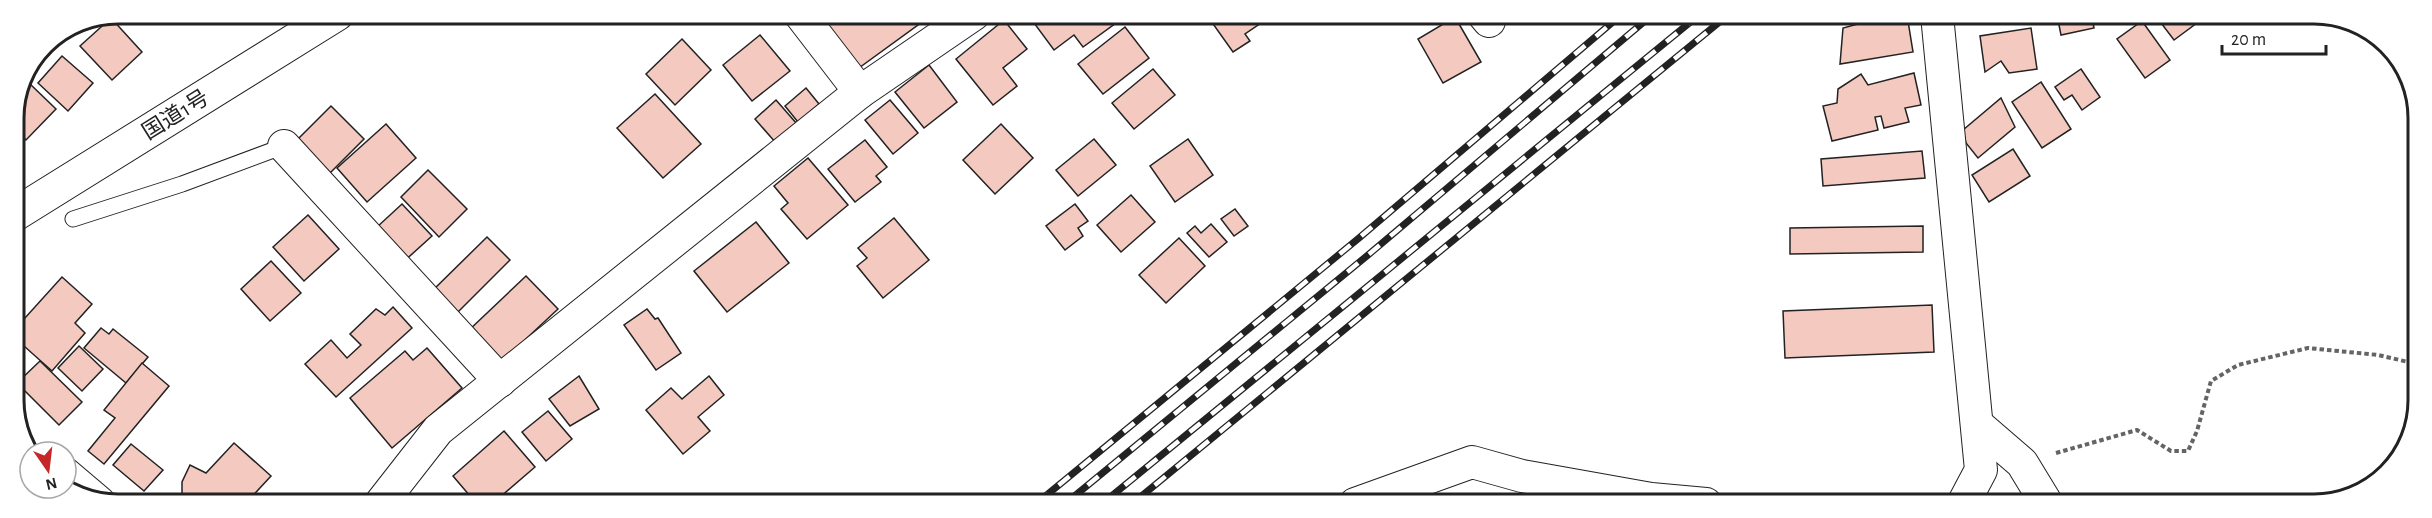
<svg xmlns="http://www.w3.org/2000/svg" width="2432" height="518" font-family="'Alegreya Sans','Noto Sans JP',sans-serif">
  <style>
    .building { fill: #f3c9c0; stroke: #222; stroke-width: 1.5 }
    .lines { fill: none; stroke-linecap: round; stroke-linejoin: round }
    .service-casing { stroke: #222; stroke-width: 17 }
    .minor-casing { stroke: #222; stroke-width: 34 }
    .tertiary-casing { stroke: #222; stroke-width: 35 }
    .trunk-casing { stroke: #222; stroke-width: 35 }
    .path { stroke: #646464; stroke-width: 4; stroke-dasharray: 4.5 3; stroke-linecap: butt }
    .service { stroke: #fff; stroke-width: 15 }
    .minor { stroke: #fff; stroke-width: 32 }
    .tertiary { stroke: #fff; stroke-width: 33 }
    .trunk { stroke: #fff; stroke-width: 33 }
    .rail-casing { stroke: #222; stroke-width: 7 }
    .rail { stroke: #fff; stroke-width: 4.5; stroke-dasharray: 14; stroke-linecap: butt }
    .labels { text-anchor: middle; stroke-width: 4.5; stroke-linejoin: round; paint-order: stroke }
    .street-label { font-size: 22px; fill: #222; stroke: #fff }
    .rim { fill: none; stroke: #222; stroke-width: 3 }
  </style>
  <rect width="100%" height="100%" fill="#fff"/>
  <!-- building -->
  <g class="building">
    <path d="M809,14h107l6,8 -70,51z"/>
    <path d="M1046,14h64l6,9 -33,24 -9,-12 -20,15 -20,-27z"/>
    <path d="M1206,14h49l6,9 -16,11 5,7 -17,11z"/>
    <path d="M1404,15h22l-16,9z"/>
    <path d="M1873,15h34l6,37 -73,12 3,-36 30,-8z"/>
    <path d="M1976,15h34l-32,7z"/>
    <path d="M2057,15h49l-14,3 2,10 -33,7z"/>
    <path d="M2155,15h49l1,2 -31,23z"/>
    <path d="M1455,17l26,45 -38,21 -25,-44z"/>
    <path d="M111,18l31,34 -30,28 -32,-34z"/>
    <path d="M1004,20l23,29 -24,19 14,18 -24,19 -37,-46z"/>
    <path d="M2142,21l28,39 -25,18 -28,-39z"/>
    <path d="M1125,27l24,31 -46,36 -25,-30z"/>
    <path d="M2031,28l6,41 -28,4 -8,-12 -16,11 -5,-36z"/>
    <path d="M760,35l30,36 -38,30 -29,-36z"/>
    <path d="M52,39l6,6 -28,31 14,-32z"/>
    <path d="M682,39l29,31 -36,35 -29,-31z"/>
    <path d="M62,56l31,27 -25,28 -30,-28z"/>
    <path d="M929,65l28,37 -33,26 -29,-36z"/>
    <path d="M1153,69l22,26 -41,34 -22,-26z"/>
    <path d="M2081,69l19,28 -18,13 -10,-15 -8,5 -9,-13z"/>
    <path d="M1914,73l7,32 -16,3 4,14 -25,6 -3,-12 -6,1 3,13 -46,11 -9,-35 14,-3 1,-14 23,-15 7,11z"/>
    <path d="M2041,82l30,47 -29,19 -30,-46z"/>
    <path d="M30,84l26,25 -30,31 -12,-12v-16l9,-20z"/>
    <path d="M806,88l13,16 -21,18 -13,-16z"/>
    <path d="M655,94l46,50 -38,34 -46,-50z"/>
    <path d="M2001,98l14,29 -37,31 -12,-15 -3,-13z"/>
    <path d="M776,100l21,24 -21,19 -21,-24z"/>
    <path d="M890,100l28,33 -25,21 -28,-34z"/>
    <path d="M331,106l33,33 -49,49 -33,-33z"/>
    <path d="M386,124l30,34 -49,44 -30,-34z"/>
    <path d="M1001,124l32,34 -38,36 -32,-34z"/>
    <path d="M1094,139l22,26 -38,31 -22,-26z"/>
    <path d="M1188,139l25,36 -38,27 -25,-36z"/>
    <path d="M865,140l22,27 -11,9 5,6 -26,20 -27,-33z"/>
    <path d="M2013,149l17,27 -41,26 -17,-27z"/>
    <path d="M1922,151l3,27 -102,8 -2,-27z"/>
    <path d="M808,158l40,47 -41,34 -26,-30 7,-6 -14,-17z"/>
    <path d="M428,170l39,39 -28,28 -38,-40z"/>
    <path d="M1131,195l24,27 -34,30 -24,-27z"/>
    <path d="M402,204l30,32 -31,28 -24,-37z"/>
    <path d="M1075,204l13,17 -10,7 5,8 -18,14 -19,-24z"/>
    <path d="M1235,209l13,17 -14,10 -13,-17z"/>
    <path d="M308,215l31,34 -35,32 -31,-34z"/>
    <path d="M894,218l35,42 -46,38 -26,-32 10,-8 -9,-10z"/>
    <path d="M756,222l33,41 -62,49 -33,-41z"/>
    <path d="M1211,224l16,18 -18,15 -22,-24 8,-7 6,7z"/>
    <path d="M1923,226v26l-133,2v-26z"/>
    <path d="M487,237l23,23 -60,60 -24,-23z"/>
    <path d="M1179,238l26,28 -39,37 -27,-28z"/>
    <path d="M271,261l30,32 -31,28 -29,-32z"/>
    <path d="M526,276l32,33 -60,56 -31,-33z"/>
    <path d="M62,277l30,27 -17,19 10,10 -33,38 -37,-33v-9z"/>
    <path d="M1932,305l2,47 -149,6 -2,-47z"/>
    <path d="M393,307l19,21 -76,69 -31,-33 26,-24 16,18 14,-13 -11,-11 26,-25 9,6z"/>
    <path d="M647,309l8,10 3,-1 23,35 -25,17 -32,-45z"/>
    <path d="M101,328l8,6 4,-5 35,28 -22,26 -42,-35z"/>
    <path d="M79,346l24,23 -21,22 -24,-23z"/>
    <path d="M427,348l35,40 -70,60 -42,-50 55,-47 8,9z"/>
    <path d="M40,361l42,41 -23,23 -42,-42z"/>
    <path d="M142,363l27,23 -65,78 -16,-13 27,-33 -11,-8z"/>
    <path d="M579,376l20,33 -29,17 -21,-27z"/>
    <path d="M709,376l15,19 -26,22 12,14 -27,23 -37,-44 25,-22 11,11z"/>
    <path d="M548,411l24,28 -26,22 -24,-29z"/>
    <path d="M504,431l31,36 -42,36h-17l-23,-27z"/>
    <path d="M234,443l37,33 -25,27 -71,-2 7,-8v-11l8,-17 16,8z"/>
    <path d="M131,444l32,26 -19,21 -31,-26z"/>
  </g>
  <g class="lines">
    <!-- service casing -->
    <g class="service-casing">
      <path id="service" d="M73,219l109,-35 102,-38"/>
    </g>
    <!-- minor casing -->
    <g class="minor-casing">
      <g id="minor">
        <path d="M800,14l60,78"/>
        <path d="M1484,15l5,6"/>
        <path d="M1937,15l44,455 -18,34"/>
        <path d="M284,146l216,235"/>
        <path d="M1978,425l44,38 25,41"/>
        <path d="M381,503l57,-73 422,-338 114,-78"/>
        <path d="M1355,504l117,-42 50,14 129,23 55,5"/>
      </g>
    </g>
    <!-- tertiary casing -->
    <g class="tertiary-casing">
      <path id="tertiary" d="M66,475l33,28"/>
    </g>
    <!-- trunk casing -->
    <g class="trunk-casing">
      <path id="trunk" d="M14,215l323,-201"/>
    </g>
    <!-- path -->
    <path class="path" d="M2056,453l81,-23 34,21h17l9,-20 14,-50 27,-16 70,-17 70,7 39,9"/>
    <!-- service -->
    <use href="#service" class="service"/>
    <!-- minor -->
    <use href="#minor" class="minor"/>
    <!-- tertiary -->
    <use href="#tertiary" class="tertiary"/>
    <!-- trunk -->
    <use href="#trunk" class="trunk"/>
    <!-- rail casing -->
    <g class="rail-casing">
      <g id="rail">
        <path d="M1037,503l322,-265 262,-223"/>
        <path d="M1066,503l302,-248 284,-240"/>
        <path d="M1103,503l596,-488"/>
        <path d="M1133,503l595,-488"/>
      </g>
    </g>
    <!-- rail -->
    <use href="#rail" class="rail"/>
  </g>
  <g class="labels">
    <!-- street labels -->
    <g class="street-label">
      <text transform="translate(175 114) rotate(-32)" y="8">国道1号</text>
    </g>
  </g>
  <!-- crop -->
  <path d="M0 0H2432V518H0ZM118 24H2314A94 94 0 0 1 2408 118V400A94 94 0 0 1 2314 494H118A94 94 0 0 1 24 400V118A94 94 0 0 1 118 24Z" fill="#fff" fill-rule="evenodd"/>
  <path class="rim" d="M118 24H2314A94 94 0 0 1 2408 118V400A94 94 0 0 1 2314 494H118A94 94 0 0 1 24 400V118A94 94 0 0 1 118 24Z"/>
  <!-- north arrow -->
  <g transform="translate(48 470) rotate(166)"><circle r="28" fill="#ffffff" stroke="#a7a7a7" stroke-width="1.5"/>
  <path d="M0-4.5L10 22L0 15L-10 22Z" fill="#c62828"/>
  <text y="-9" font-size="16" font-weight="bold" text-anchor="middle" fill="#222222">N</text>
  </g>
  <!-- scale -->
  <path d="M2222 45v9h104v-9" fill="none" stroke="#222222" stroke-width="3"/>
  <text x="2231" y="45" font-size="18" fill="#222222" stroke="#ffffff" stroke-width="4.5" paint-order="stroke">20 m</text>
</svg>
